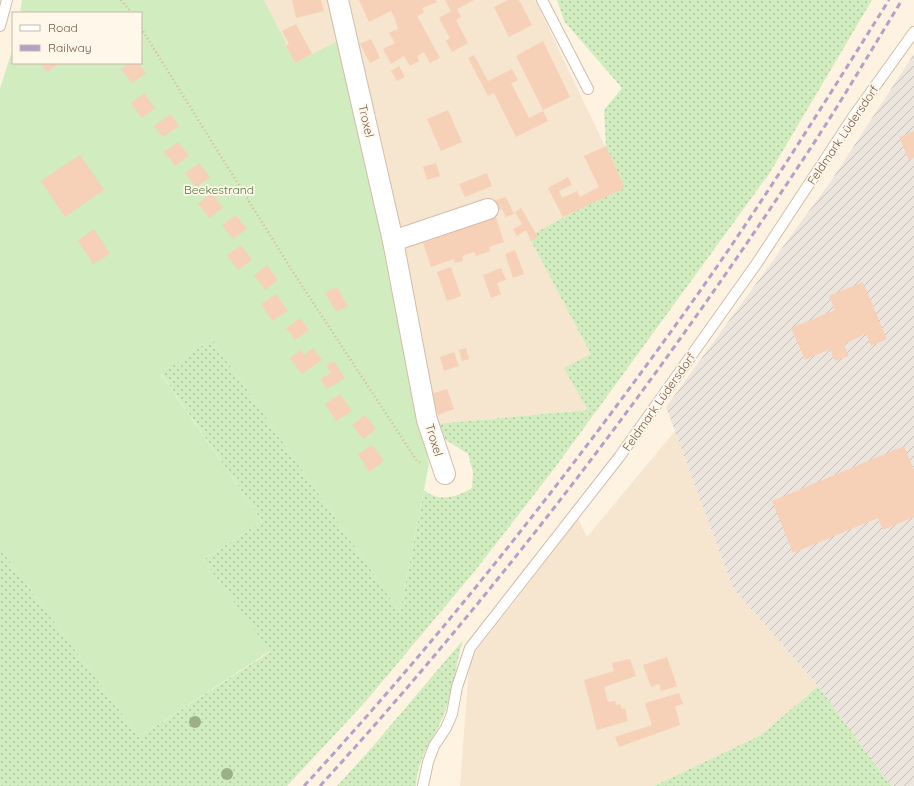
<svg xmlns="http://www.w3.org/2000/svg" width="914" height="786" font-family="Quicksand,sans-serif">
  <style>
    .residential { fill: #f6e5cf }
    .industrial { fill: url(#industrial-furrows) }
    .grass { fill: url(#grass-dots) }
    .garden { fill: #d1edbf }
    .building { fill: #f6d1b7 }
    .lines { fill: none; stroke-linecap: round; stroke-linejoin: round }
    .service-casing { stroke: #d2bcaa; stroke-width: 12 }
    .minor-casing { stroke: #d2bcaa; stroke-width: 22 }
    .path { stroke: #dab49a; stroke-width: 2.5; stroke-dasharray: 1 3; stroke-linecap: butt }
    .service { stroke: #fff; stroke-width: 10 }
    .minor { stroke: #fff; stroke-width: 20 }
    .rail { stroke: #b69fc8; stroke-width: 3; stroke-dasharray: 6 4; stroke-linecap: butt }
    .tree { fill: #9cb086 }
    .labels { text-anchor: middle; stroke-width: 3.5; stroke-linejoin: round; paint-order: stroke }
    .street-label { font-size: 12px; fill: #775846; stroke: #fff7e9 }
    .park-label { font-size: 12px; fill: #4c793b; stroke: #fff7e9 }
  </style>
  <defs>
    <pattern id="industrial-furrows" width="10" height="10" patternUnits="userSpaceOnUse"><rect width="10" height="10" fill="#ece5dd"/><path d="M-1 1l2-2M0 10L10 0M9 11l2-2" fill="none" stroke="#c4bcb5"/></pattern>
    <pattern id="grass-dots" width="8" height="8" patternUnits="userSpaceOnUse"><rect width="8" height="8" fill="#d1edbf"/><path d="M2 2h.1M6 6h.1" fill="none" stroke="#aec39d" stroke-width="1.8" stroke-linecap="round"/></pattern>
  </defs>
  <rect width="100%" height="100%" fill="#fef3e1"/>
  <!-- residential -->
  <g class="residential">
    <path d="M264,0h68l9,39 -46,24 -9,-17 1,-1z"/>
    <path d="M349,0h186l90,188 -40,18 -50,27 3,4 -7,4 60,113 -3,56 -153,14 -42,-233z"/>
    <path d="M675,431l58,157 85,98 -57,49 -107,51h-194l9,-119 8,-17 101,-131 9,18z"/>
  </g>
  <!-- industrial -->
  <path class="industrial" d="M914,54v732h-23l-73,-100 -85,-98 -67,-181 165,-226z"/>
  <!-- grass -->
  <g class="grass">
    <path d="M557,0h315l-103,174 -215,295 -80,103 -108,129 -79,85h-287v-238l139,189 131,-85 -67,-92 59,-39 -101,-148 51,-34 188,273 24,-122c15,13 33,7 48,-2l1,-16 -5,-18 -22,-14 -11,-16 153,-14 -24,-42 27,-14 -60,-113 4,-8 50,-27 40,-18 -19,-42 -2,-36 18,-22 -58,-67z"/>
    <path d="M463,640c-7,23 -9,48 -17,69 -10,30 -28,43 -30,77h-79l31,-34z"/>
    <path d="M818,686l73,100h-237l107,-51z"/>
  </g>
  <!-- garden -->
  <path class="garden" d="M22,0h242l23,45 -1,1 9,17 46,-24 88,425 -29,148 -188,-273 -51,35 101,147 -59,39 67,91 -131,86 -139,-189v-460l13,-40v15h128v-50h-121z"/>
  <!-- building -->
  <g class="building">
    <path d="M292,0h29l3,11 -28,7z"/>
    <path d="M359,0h77l1,2 -15,6 2,5 -7,3 23,42 -10,5 -6,-11 -7,4 2,5 -9,5 -6,-10 -13,8 -8,-15 12,-6 -6,-10 9,-4 -3,-10 -4,-8 -22,11z"/>
    <path d="M445,0h29l-17,9 4,8 -5,3 12,23 -16,9 -6,-11 4,-3 -11,-20 12,-7z"/>
    <path d="M508,0h11l13,25 -23,12 -15,-30z"/>
    <path d="M296,24l16,30 -17,9 -9,-17 3,-2 -7,-13z"/>
    <path d="M371,39l9,19 -10,5 -10,-19z"/>
    <path d="M543,41l27,56 -27,13 -27,-54z"/>
    <path d="M474,55l14,26 24,-12 6,11 -7,3 18,35 14,-7 5,10 -32,16 -22,-44 -6,3 -20,-38z"/>
    <path d="M40,63h20l-13,9z"/>
    <path d="M129,63h9l8,10 -14,10 -11,-14z"/>
    <path d="M399,66l6,11 -8,4 -6,-10z"/>
    <path d="M144,93l11,15 -13,10 -11,-15z"/>
    <path d="M448,110l14,32 -21,9 -14,-32z"/>
    <path d="M171,114l8,12 -16,11 -9,-11z"/>
    <path d="M914,131v27l-5,2 -10,-23z"/>
    <path d="M178,142l11,14 -14,10 -11,-14z"/>
    <path d="M606,146l19,42 -62,29 -15,-29 20,-11 4,8 -13,6 3,7 15,-7 3,6 19,-10 -15,-31z"/>
    <path d="M80,155l24,35 -39,27 -24,-36z"/>
    <path d="M199,163l11,14 -14,10 -11,-14z"/>
    <path d="M436,163l4,13 -13,4 -4,-13z"/>
    <path d="M487,173l5,13 -27,11 -6,-13z"/>
    <path d="M212,193l11,15 -14,10 -11,-15z"/>
    <path d="M506,197l8,17 -8,3 -4,-8 -11,3 -1,-10z"/>
    <path d="M521,208l17,29 -7,4 -5,-11 -9,6 -4,-7 9,-5 -7,-12z"/>
    <path d="M236,215l11,14 -14,10 -11,-14z"/>
    <path d="M496,217l8,25 -15,5 1,4 -14,5 -2,-4 -12,4 1,5 -8,2 -1,-4 -23,8 -8,-24z"/>
    <path d="M94,229l16,25 -17,10 -15,-24z"/>
    <path d="M241,245l11,15 -14,10 -11,-15z"/>
    <path d="M515,250l9,24 -11,4 -8,-24z"/>
    <path d="M267,265l11,15 -13,10 -11,-15z"/>
    <path d="M451,267l10,29 -14,5 -10,-29z"/>
    <path d="M501,268l5,12 -9,3 4,11 -10,4 -8,-23z"/>
    <path d="M863,282l24,57 -16,7 -5,-12 -22,10 5,12 -14,5 -5,-12 -25,11 -14,-32 44,-18 -6,-14z"/>
    <path d="M337,287l11,19 -12,6 -11,-19z"/>
    <path d="M276,294l12,17 -16,10 -11,-17z"/>
    <path d="M300,318l9,12 -14,10 -9,-12z"/>
    <path d="M313,348l9,12 -20,14 -12,-16 11,-8 3,5z"/>
    <path d="M466,348l3,11 -7,2 -3,-11z"/>
    <path d="M454,352l5,14 -15,5 -4,-14z"/>
    <path d="M334,361l11,17 -18,11 -7,-10 11,-6 -5,-7z"/>
    <path d="M447,389l7,20 -16,6 -7,-21z"/>
    <path d="M340,394l12,17 -16,10 -11,-17z"/>
    <path d="M365,415l11,14 -13,10 -11,-14z"/>
    <path d="M372,445l12,16 -15,11 -11,-18z"/>
    <path d="M904,446l10,24v47l-31,13 -5,-12 -85,35 -21,-52z"/>
    <path d="M667,657l10,29 -16,5 -2,-7 -8,3 -8,-22z"/>
    <path d="M630,659l6,17 -32,11 4,15 7,-1 1,4 4,-1 2,5 3,-1 3,13 -31,9 -13,-50 30,-9 -2,-8z"/>
    <path d="M679,693l4,11 -8,2 5,19 -61,22 -4,-10 37,-12 -7,-22z"/>
  </g>
  <g class="lines">
    <!-- service casing -->
    <g class="service-casing">
      <g id="service">
        <path d="M542,0l46,89"/>
        <path d="M0,26l7,-26"/>
        <path d="M423,786l5,-24 6,-16 12,-18 6,-14 5,-27 13,-39 150,-192 137,-193 96,-146 61,-85"/>
      </g>
    </g>
    <!-- minor casing -->
    <g class="minor-casing">
      <g id="minor">
        <path d="M338,0l55,241 34,179 18,54"/>
        <path d="M393,241l95,-32"/>
      </g>
    </g>
    <!-- path -->
    <g class="path">
      <path d="M121,0l11,13"/>
      <path d="M141,28l152,244 124,189 4,2"/>
    </g>
    <!-- service -->
    <use href="#service" class="service"/>
    <!-- minor -->
    <use href="#minor" class="minor"/>
    <!-- rail -->
    <g class="rail">
      <path d="M304,786c141,-153 270,-318 391,-488 69,-97 131,-198 194,-298"/>
      <path d="M320,786c179,-196 340,-409 486,-631 34,-51 64,-103 96,-155"/>
    </g>
  </g>
  <!-- trees -->
  <g class="tree">
    <circle cx="195" cy="722" r="6"/>
    <circle cx="227" cy="774" r="6"/>
  </g>
  <g class="labels">
    <!-- street labels -->
    <g class="street-label">
      <text transform="translate(366 121) rotate(77)" y="4">Troxel</text>
      <text transform="translate(843 135) rotate(-56)" y="4">Feldmark Lüdersdorf</text>
      <text transform="translate(659 402) rotate(-55)" y="4">Feldmark Lüdersdorf</text>
      <text transform="translate(434 440) rotate(73)" y="4">Troxel</text>
    </g>
    <!-- park labels -->
    <g class="park-label">
      <text x="219" y="194">Beekestrand</text>
    </g>
  </g>
  <!-- legend -->
  <rect x="12" y="12" width="130" height="52" fill="#fff7e9" stroke="#c9b7a8"/>
  <rect x="20" y="25" width="20" height="6" fill="#ffffff" stroke="#c9b7a8"/>
  <text x="48" y="32" font-size="12" fill="#775846">Road</text>
  <rect x="20" y="45" width="20" height="6" fill="#b69fc8" stroke="#c9b7a8"/>
  <text x="48" y="52" font-size="12" fill="#775846">Railway</text>
</svg>
